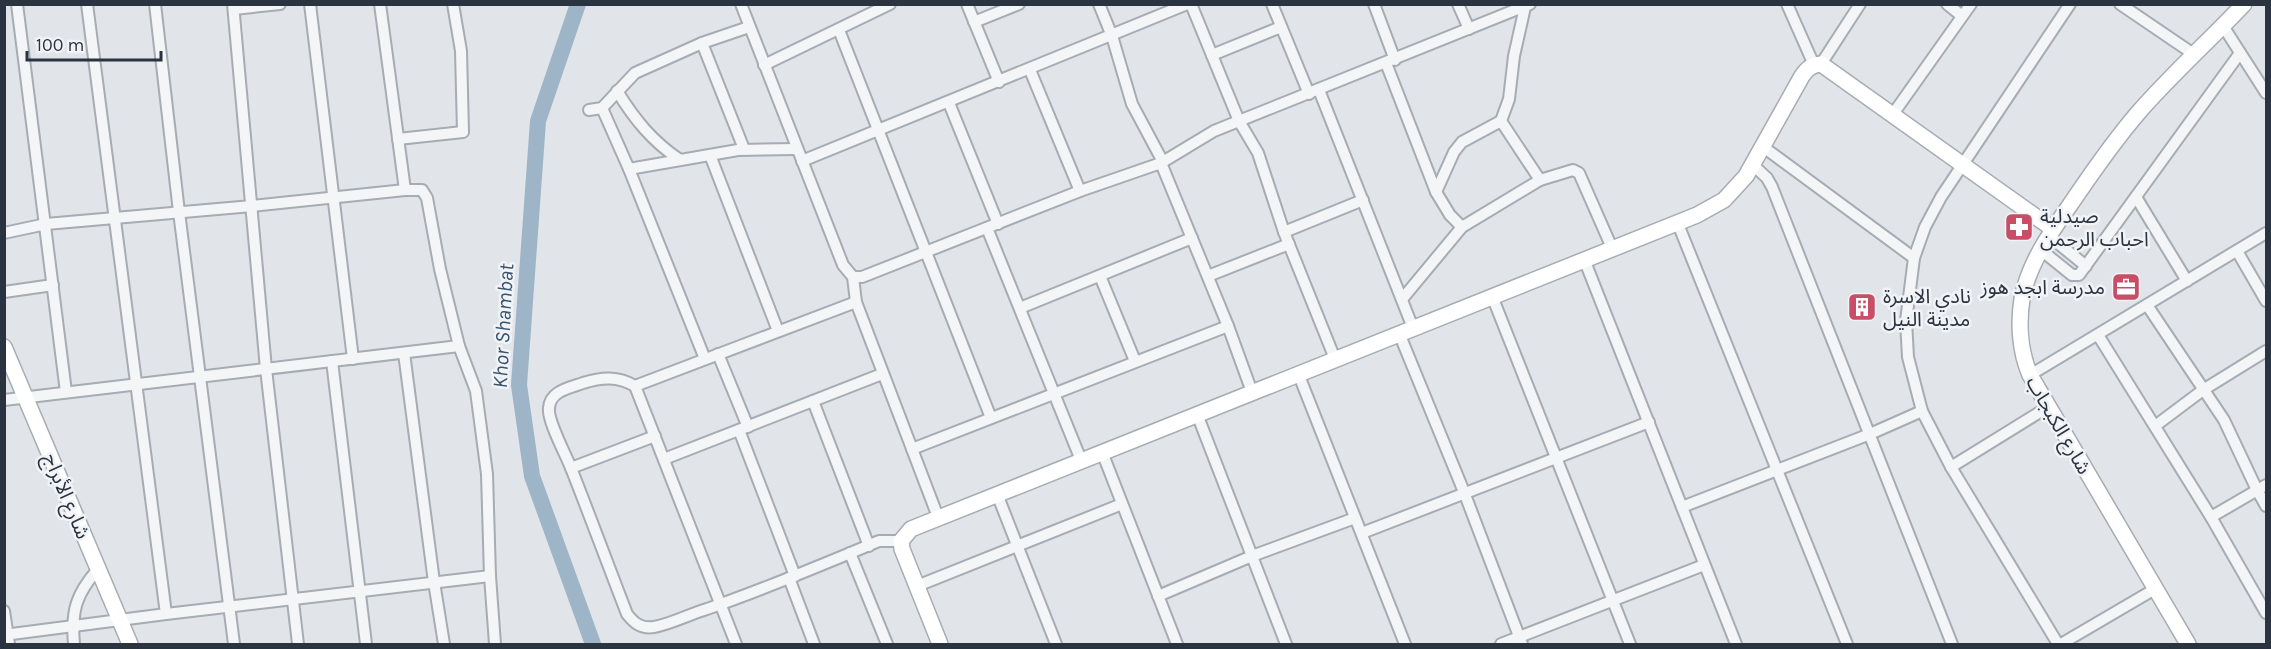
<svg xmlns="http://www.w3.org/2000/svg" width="2271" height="649" font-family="Karla,'Noto Sans Arabic',sans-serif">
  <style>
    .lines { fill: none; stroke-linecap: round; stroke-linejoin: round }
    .river { stroke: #9eb4c7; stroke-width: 16 }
    .street-casing { stroke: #a6acb3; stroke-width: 14 }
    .secondary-casing { stroke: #a6acb3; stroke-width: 18 }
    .street { stroke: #f4f5f7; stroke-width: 10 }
    .secondary { stroke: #fff; stroke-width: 15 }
    .labels { text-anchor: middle; stroke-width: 5; stroke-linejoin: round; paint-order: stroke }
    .poi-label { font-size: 20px; fill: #2a3340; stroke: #f1f3f6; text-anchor: start }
    .street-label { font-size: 20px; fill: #2a3340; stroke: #f1f3f6 }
    .water-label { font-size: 21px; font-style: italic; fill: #375471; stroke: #f1f3f6 }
  </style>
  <rect width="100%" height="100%" fill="#e1e5e9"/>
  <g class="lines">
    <!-- river -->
    <path class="river" d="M578,4l-40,117 -19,264 13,91 61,168"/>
    <!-- street casing -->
    <g class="street-casing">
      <g id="street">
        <path d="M17,4l49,388"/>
        <path d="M155,4l24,208 55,432"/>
        <path d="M233,4l33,365 32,275"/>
        <path d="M310,4l43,355"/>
        <path d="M380,4l25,186"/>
        <path d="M741,4l102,261 10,12 3,25 82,215"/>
        <path d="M967,4l32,78"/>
        <path d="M1099,4l13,32 20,68 31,58"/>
        <path d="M1191,4l48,117 19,32 26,79 51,127"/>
        <path d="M1272,4l37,90"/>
        <path d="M1374,4l21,56"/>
        <path d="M1458,4l11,25"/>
        <path d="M1787,4l27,61"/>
        <path d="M1947,4l15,12"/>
        <path d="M2120,4l75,51"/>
        <path d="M234,9l46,-5"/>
        <path d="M974,22l45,-18"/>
        <path d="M2223,26l43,67"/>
        <path d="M839,30l152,388"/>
        <path d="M702,43l42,106"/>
        <path d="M1212,55l69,-28"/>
        <path d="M1386,63l50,129 14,23 12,12"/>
        <path d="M1821,64l39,-60"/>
        <path d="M764,65l126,-61"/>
        <path d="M1030,70l50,121"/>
        <path d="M1319,90l94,238"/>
        <path d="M617,91c18,29 35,50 63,69"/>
        <path d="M949,103l49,121"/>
        <path d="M602,108l27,61 76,190"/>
        <path d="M589,110l13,-2 33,-35 67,-30 47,-16"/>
        <path d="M1893,114l78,-110"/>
        <path d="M1501,121l39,59"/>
        <path d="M398,139l65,-7 -2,-81 -8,-47"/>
        <path d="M1762,146l152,112"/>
        <path d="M710,155l68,176"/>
        <path d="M802,161l385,-157"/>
        <path d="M1161,163l67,163 24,66"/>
        <path d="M1752,164l15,14 5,9 180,457"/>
        <path d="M629,169l109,-19 59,-1"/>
        <path d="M1436,192l18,-40 8,-10 39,-21 8,-22 5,-43 11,-49"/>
        <path d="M2136,197l51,84"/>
        <path d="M1678,224l169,420"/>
        <path d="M987,228l94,232"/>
        <path d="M1284,232l79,-32"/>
        <path d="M4,233l42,-9 206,-18 153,-16h17l5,8 13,71 19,77 17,45 11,83 3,102 5,68"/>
        <path d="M2049,236l37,30"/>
        <path d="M2041,250l31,25h7l161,-222"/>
        <path d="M2237,251l29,50"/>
        <path d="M1584,259l152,385"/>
        <path d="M1100,276l35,85"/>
        <path d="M1208,276l81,-32"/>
        <path d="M853,277h9l218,-86 81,-28 53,-32 316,-127"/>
        <path d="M4,292l49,-7"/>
        <path d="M1492,296l138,348"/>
        <path d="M1403,298l59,-71 78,-47 33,-10 6,3 33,75"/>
        <path d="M2147,305l77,115 33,70 9,16"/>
        <path d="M1020,308l172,-70"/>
        <path d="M1399,333l65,159 58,152"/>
        <path d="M2098,335l113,182 55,96"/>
        <path d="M404,353l30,229 10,62"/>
        <path d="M718,354l30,73"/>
        <path d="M332,361l34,283"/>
        <path d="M1298,373l107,271"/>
        <path d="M2030,375l236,-142"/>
        <path d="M635,386l221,-84"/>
        <path d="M4,400l455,-54"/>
        <path d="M813,401l56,145"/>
        <path d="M1197,414l89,230"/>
        <path d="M2155,426l48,-36 63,-39"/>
        <path d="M739,430l56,146"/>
        <path d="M912,449l316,-123"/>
        <path d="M1102,452l75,192"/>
        <path d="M664,459l218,-85"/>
        <path d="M1951,467l97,-60"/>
        <path d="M571,468l84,-32"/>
        <path d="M997,494l59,150"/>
        <path d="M1682,507l188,-73 52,-23"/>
        <path d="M2211,517l55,-32"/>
        <path d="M1362,533l287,-111"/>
        <path d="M850,553l37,91"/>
        <path d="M789,578l25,66"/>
        <path d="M917,586l205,-82"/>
        <path d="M1158,596l94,-40 103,-38"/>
        <path d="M4,611l5,33"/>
        <path d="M166,614l324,-38"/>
        <path d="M4,635l162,-21 -79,-610"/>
        <path d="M74,644c-3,-33 2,-50 24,-75"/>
        <path d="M736,644l-101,-258c-17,-10 -33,-9 -52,-3 -14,5 -33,8 -34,25 -2,12 17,47 22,60 19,48 37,97 56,146 7,9 14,15 27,13 17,-3 36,-13 53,-18 58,-20 115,-44 172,-68h22"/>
        <path d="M1501,644l203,-79"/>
        <path d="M2058,644l-107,-177 -29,-56 -14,-54 -2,-36 8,-63 11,-31 16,-30 129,-193"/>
        <path d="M2061,644l94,-55"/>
      </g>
    </g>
    <!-- secondary casing -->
    <g class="secondary-casing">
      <g id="secondary">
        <path d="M4,347l126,297"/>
        <path d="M940,644l-38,-95 -1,-8 10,-12 786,-314 27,-15 22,-24 56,-100c5,-7 9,-11 19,-12l232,165"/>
        <path d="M2188,644l-158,-269c-10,-23 -12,-51 -8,-76 6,-34 28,-66 48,-94 21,-31 43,-63 68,-92 33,-38 71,-72 106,-109"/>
      </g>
    </g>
    <!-- street -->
    <use href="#street" class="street"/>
    <!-- secondary -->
    <use href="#secondary" class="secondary"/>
  </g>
  <!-- icons -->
  <defs>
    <g id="pharmacy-square" transform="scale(1.5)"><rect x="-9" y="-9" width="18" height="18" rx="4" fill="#c74e66" stroke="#f1f3f6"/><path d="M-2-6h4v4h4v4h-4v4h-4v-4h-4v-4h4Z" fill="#fff"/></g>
    <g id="office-square" transform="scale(1.5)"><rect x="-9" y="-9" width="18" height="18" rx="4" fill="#c74e66" stroke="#f1f3f6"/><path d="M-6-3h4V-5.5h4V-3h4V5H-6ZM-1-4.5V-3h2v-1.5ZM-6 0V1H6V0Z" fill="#fff"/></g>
    <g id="building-square" transform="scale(1.5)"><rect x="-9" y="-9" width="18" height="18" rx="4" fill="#c74e66" stroke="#f1f3f6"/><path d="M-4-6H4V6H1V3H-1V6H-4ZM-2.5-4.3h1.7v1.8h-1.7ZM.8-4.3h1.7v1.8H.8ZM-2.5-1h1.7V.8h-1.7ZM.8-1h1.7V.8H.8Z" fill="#fff"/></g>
  </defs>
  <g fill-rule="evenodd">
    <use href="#pharmacy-square" x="2019" y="227"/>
    <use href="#office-square" x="2126" y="287"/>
    <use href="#building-square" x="1862" y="307"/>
  </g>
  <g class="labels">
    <!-- poi labels -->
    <g class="poi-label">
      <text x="2040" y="223">صيدلية<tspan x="2040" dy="23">احباب الرحمن</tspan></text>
      <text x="2105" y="294" text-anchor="end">مدرسة ابجد هوز</text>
      <text x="1883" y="303">نادي الاسرة<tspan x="1883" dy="23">مدينة النيل</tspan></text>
    </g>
    <!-- street labels -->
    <g class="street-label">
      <text transform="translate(2059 425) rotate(60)" y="7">شارع الكبجاب</text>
      <text transform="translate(67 496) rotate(67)" y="7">شارع الأبراج</text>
    </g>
    <!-- water labels -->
    <g class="water-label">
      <text transform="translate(503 326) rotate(-87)" y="7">Khor Shambat</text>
    </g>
  </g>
  <!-- border -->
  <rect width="2271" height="649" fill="none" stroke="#2a3340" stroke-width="12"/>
  <!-- scale -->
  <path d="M27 51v9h134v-9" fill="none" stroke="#2a3340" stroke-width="3"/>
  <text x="36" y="51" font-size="18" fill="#2a3340" stroke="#f1f3f6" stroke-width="4.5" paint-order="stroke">100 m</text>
</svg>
